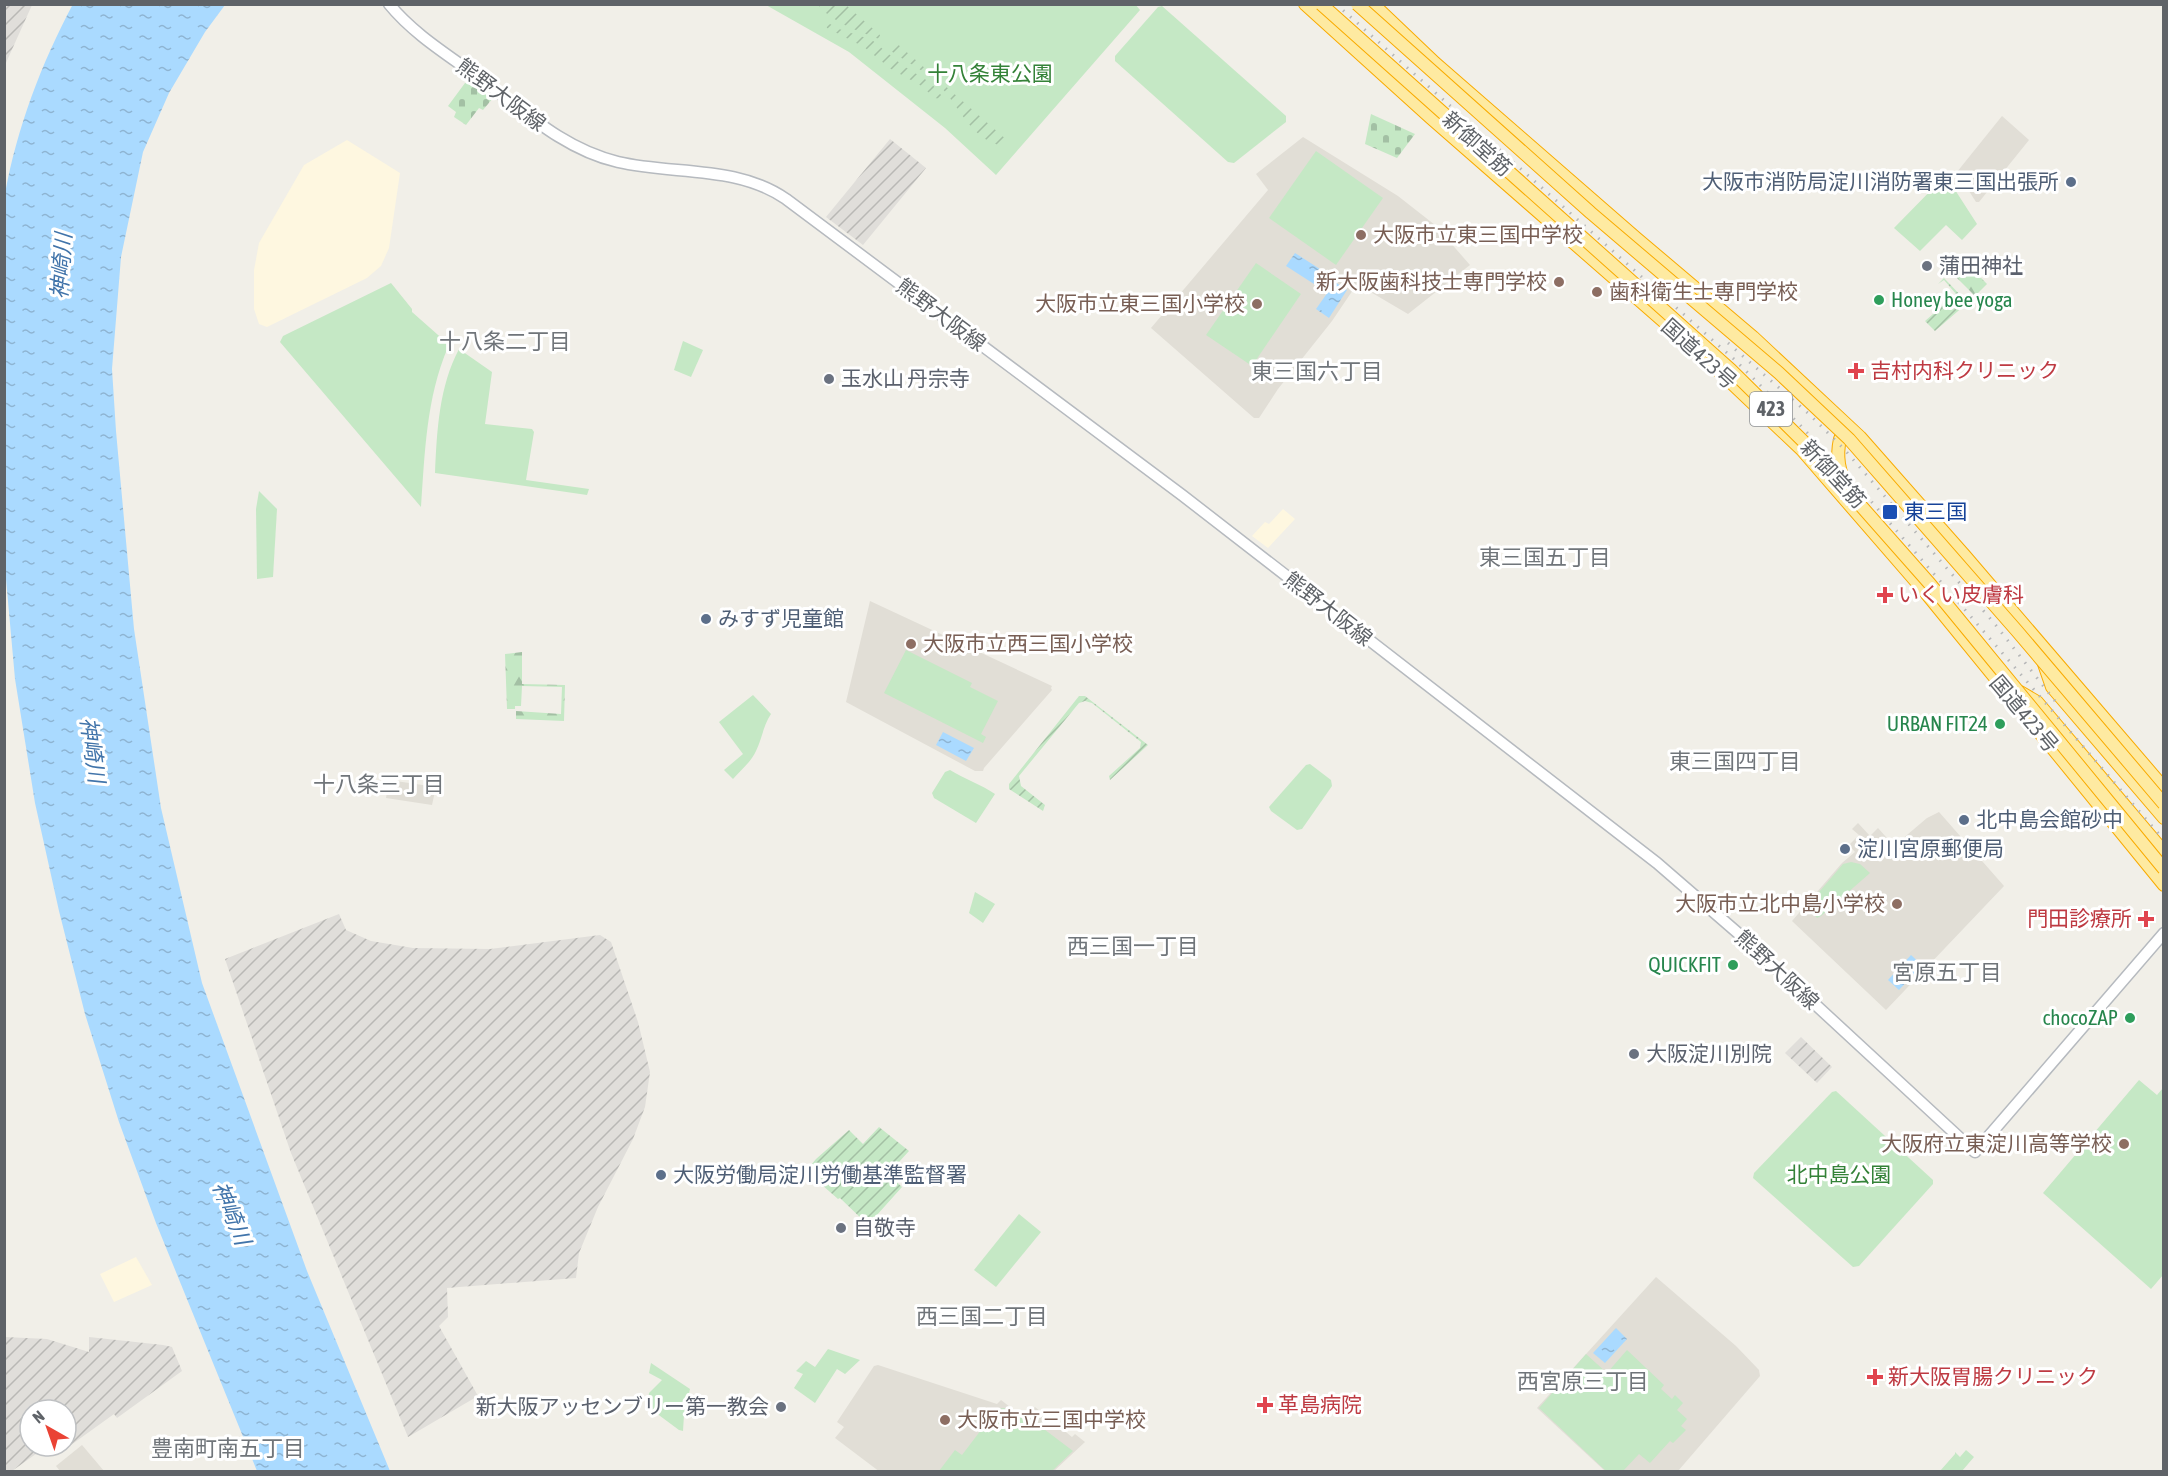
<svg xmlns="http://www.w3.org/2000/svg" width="2168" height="1476" font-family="'Asap Condensed','Noto Sans JP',sans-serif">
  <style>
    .commercial { fill: #fef7e0 }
    .industrial { fill: url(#industrial-furrows) }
    .education { fill: #e1ded6 }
    .green { fill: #c5e8c5 }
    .forest { fill: url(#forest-firs) }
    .cemetery { fill: url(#cemetery-stones) }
    .garden { fill: url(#garden-furrows) }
    .water { fill: url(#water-ripples) }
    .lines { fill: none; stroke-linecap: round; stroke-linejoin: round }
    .secondary-casing { stroke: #b6babf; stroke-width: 13 }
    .trunk-casing { stroke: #f9ab00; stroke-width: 14 }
    .secondary { stroke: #fff; stroke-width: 10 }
    .trunk { stroke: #feeaa1; stroke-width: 12 }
    .rail { stroke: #b6b7b8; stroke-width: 3; stroke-dasharray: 1.5 8; stroke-linecap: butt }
    .trunk-bridge-casing { stroke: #f9ab00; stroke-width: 14; stroke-linecap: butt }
    .trunk-bridge { stroke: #feeaa1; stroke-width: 12 }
    .service-dot { fill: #5c6f8a; stroke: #fff; stroke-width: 2 }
    .education-dot { fill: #8d6e63; stroke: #fff; stroke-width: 2 }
    .worship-dot { fill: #6b7280; stroke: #fff; stroke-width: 2 }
    .leisure-dot { fill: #2e9e5b; stroke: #fff; stroke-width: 2 }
    .health-dot { fill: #e0444e; stroke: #fff; stroke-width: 2 }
    .transit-dot { fill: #1a4fb4; stroke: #fff; stroke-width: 2 }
    .labels { text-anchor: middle; stroke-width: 6; stroke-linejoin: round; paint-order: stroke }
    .shield { fill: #fff; stroke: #8f9295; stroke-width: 1.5 }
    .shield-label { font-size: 20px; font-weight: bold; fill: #5f6368 }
    .park-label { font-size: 21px; fill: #348238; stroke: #fff }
    .street-label { font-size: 21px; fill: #5f6368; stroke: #fff }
    .service-label { font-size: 21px; fill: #4e5e75; stroke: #fff; text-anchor: start }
    .education-label { font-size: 21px; fill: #785e54; stroke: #fff; text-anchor: start }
    .worship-label { font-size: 21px; fill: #5b616d; stroke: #fff; text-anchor: start }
    .leisure-label { font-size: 21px; fill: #27864d; stroke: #fff; text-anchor: end }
    .health-label { font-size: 21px; fill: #be3a42; stroke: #fff; text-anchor: start }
    .transit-label { font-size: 21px; fill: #164399; stroke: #fff; text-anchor: start }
    .water-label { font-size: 22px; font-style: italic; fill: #4174aa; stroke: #fff }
    .neighbourhood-label { font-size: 22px; fill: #70757a; stroke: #fff }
  </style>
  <defs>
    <pattern id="industrial-furrows" width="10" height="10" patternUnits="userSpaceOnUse" patternTransform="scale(1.5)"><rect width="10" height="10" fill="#e0deda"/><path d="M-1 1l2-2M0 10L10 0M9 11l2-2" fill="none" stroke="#b9b8b5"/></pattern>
    <pattern id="forest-firs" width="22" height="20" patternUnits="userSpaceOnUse" patternTransform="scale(1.5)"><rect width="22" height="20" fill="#c5e8c5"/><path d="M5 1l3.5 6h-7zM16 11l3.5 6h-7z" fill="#a3c0a4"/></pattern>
    <pattern id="cemetery-stones" width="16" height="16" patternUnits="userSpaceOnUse" patternTransform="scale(1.5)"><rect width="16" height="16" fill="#c5e8c5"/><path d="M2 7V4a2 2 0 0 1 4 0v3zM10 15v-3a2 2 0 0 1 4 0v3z" fill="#a3c0a4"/></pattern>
    <pattern id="garden-furrows" width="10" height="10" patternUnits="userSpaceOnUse" patternTransform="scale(1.5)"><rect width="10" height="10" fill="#c5e8c5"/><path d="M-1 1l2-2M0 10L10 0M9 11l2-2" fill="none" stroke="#a3c0a4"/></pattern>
    <pattern id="water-ripples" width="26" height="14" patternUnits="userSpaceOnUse" patternTransform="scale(1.5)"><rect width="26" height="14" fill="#aadaff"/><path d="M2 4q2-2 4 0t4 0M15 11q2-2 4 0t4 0" fill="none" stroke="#8eb4d2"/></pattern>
  </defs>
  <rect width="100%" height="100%" fill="#f1efe8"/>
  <!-- commercial -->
  <g class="commercial">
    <path d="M347,140l53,33 -11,75 -8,18 -14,12 -100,49 -8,-3 -5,-15v-39l5,-27 45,-78z"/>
    <path d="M1283,509l12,10 -27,29 -16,-12 13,-14 4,2z"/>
    <path d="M136,1257l16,28 -38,17 -14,-28z"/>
  </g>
  <!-- industrial -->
  <g class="industrial">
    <path d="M5,4l27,1 -27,60 -1,-60z"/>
    <path d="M890,139l36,29 -63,77 -37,-28z"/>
    <path d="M339,914l7,16 25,11 42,7 77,1 110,-14 11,7 27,80 12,50 -5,35 -12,32 -35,68 -19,46 -3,25 -129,10 1,29 -9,9 39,70 -70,41 -117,-284 -66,-194z"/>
    <path d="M1801,1037l31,30 -15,16 -32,-30z"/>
    <path d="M5,1337l42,2 42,13v-15l74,8 9,2 10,24 -65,47 -3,-4 -43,31h-5v-35h-36v36h17l-35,25h-7z"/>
  </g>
  <!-- education -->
  <g class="education">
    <path d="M2002,116l27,24 -50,62h-3l-19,-30z"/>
    <path d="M1303,137l95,59 37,29 35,40 -62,49 -51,-30 -25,37 -54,68 -19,29h-5l-103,-90 117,-138 -12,-16z"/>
    <path d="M870,601l182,85 -1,2 1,2 -68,78 -1,3h-8l-129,-69z"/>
    <path d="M389,780l47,7 -4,18 -46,-7z"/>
    <path d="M1939,812l65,74 -118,124 -94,-89 50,-58 13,-11 -6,-7 10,-10 -7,-6 6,-6 12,13 8,-8 16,18 33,-28z"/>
    <path d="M1656,1277l80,69 23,24 1,6 -82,95h-73l-68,-63z"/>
    <path d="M878,1365l119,39 4,-4 23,18 11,-11 37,30 3,-3 10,8 -31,29 -174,1 -45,-34 9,-11 -7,-5 37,-56z"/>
    <path d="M82,1445l22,26h-44l-4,-5z"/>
  </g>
  <!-- green -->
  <g class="green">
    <path d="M1135,4l5,6 -144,165 -51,-47 -96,-76 -83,-47z"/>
    <path d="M1162,6l124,110v6l-52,41 -6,-1 -113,-101v-5l43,-49z"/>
    <path d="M1316,151l67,47 -47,67 -67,-47z"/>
    <path d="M1943,178l5,1 29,45 -15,16 -16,-15 -26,26 -26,-23z"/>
    <path d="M1256,263l45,31 -49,72 -46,-31z"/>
    <path d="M391,283l21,26v3l34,30 2,5c-22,52 -23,105 -27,160l-141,-165 3,-6z"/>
    <path d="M683,341l20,9 -12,27 -17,-7z"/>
    <path d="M459,349l33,23 -7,52 47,5 2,3 -8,48 63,9 -2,6 -152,-22c2,-43 4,-86 24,-124z"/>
    <path d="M259,491l18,18 -4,68 -16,2 -1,-70z"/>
    <path d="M906,650l66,33 -2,4 28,14 -17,33 5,3 -3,6 -99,-50z"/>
    <path d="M753,695l18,19c-8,12 -9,25 -15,37 -5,11 -15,19 -23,28l-9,-9 19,-16 -24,-32z"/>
    <path d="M1310,764l21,16 1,6 -30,43 -5,1 -26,-19 -2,-4 37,-42z"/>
    <path d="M950,770c15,9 30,14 45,24l-19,29 -42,-25 -2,-5 13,-21z"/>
    <path d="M1851,862l9,2 10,9 -49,43 -4,2 -10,-12 36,-42z"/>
    <path d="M975,892l20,12 -12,19 -14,-10z"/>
    <path d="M2139,1080l18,15 6,-7v187l-12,14 -108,-96z"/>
    <path d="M1836,1091l97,89v4l-74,82 -6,1 -100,-89 1,-5 78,-81z"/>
    <path d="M1019,1214l22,18 -45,55 -22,-17z"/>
    <path d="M828,1349l32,11 -15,14 -8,-5 -22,34 -21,-15 9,-14 -7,-3 10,-10 9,6z"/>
    <path d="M1627,1350l37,35 -3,4 11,10 3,-4 8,8 -6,7 10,9 -6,7 5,4 -13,13 -3,-2 -20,22 -11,-9 -16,17h-17l-67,-63 47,-54 21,19z"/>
    <path d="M651,1363l39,26 -6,26 -1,16 -4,-1 -31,-23 1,-14 13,-13 -13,-7z"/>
    <path d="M1004,1408l21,12 3,-3 45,34 -21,20h-113l16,-21 7,5 35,-46z"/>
    <path d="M1966,1450l8,7 -12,14h-22l15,-17v-2l5,5z"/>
  </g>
  <!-- forest -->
  <g class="forest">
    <path d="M1960,256l27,28 -12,12 -28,-28z"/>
    <path d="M522,652v32l43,1 -1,36 -48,-2v-8l45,3 1,-27 -40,-1 -1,20h-6v3h-8l-2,-55z"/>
  </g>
  <!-- cemetery -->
  <g class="cemetery">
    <path d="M471,82l22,16 -10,12 -4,-2 -13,17 -12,-8 2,-5 -8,-6 17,-23z"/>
    <path d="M1371,114l44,20 -18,24 -32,-14z"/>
  </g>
  <!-- garden -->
  <g class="garden">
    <path d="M818,5h28l34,30 -1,4c-21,-8 -47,-17 -61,-34z"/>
    <path d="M830,24l9,5 33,11 30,25 29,18 10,12v4l-6,-1 -15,-13 -29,-16 -27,-22 -37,-19 -1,-3z"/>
    <path d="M894,41l114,100 -5,5c-33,-6 -44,-42 -66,-63 -13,-13 -31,-21 -46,-32l-1,-4z"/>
    <path d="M1944,278l20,21 -2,2 3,4 -30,26 -10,-10 31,-27 -12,-14 -6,4z"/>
    <path d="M1079,696h6l63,49 -38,35 -1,-4 31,-28 1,-6 -49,-39 -7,-2 -6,2 -60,73 2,10 24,19 -2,6 -34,-22v-5z"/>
    <path d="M879,1127l30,24 -21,23 14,13 -34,38 -28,-27 -2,1 -32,-28 10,-12 33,-29 14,14z"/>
  </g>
  <!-- water -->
  <g class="water">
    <path d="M73,4l152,1 -20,27 -36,61 -26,59 -22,105 -9,112 4,62 18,198 27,179 41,175 105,288 83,200h-133l-101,-248 -37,-101 -34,-108 -26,-103 -24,-108 -20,-124 -10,-111v-374c12,-66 36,-130 68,-190z"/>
    <path d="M1295,253l28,18 -9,13 -28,-18z"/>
    <path d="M1335,282l12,8 -18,28 -13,-9z"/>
    <path d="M943,732l31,16 -8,13 -30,-16z"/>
    <path d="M1911,955l11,10 -23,25 -11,-10z"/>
    <path d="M1616,1328l11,11 -22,24 -12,-10z"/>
  </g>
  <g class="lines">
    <!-- secondary casing -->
    <g class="secondary-casing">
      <path id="secondary" d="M389,4c26,32 64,54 96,78 42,32 81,68 133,80 56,13 119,3 168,37l396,296 475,368 82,71 236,218 189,-219"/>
    </g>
    <!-- trunk casing -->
    <g class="trunk-casing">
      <g id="trunk">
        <path d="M1305,4l126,114 271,237 100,95 124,143 238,292"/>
        <path d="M1373,4l62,59 201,175 117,99 107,100 105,119 199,232"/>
        <path d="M1840,439c-4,18 -1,32 7,48"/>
        <path d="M2043,661l9,26 112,131"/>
        <path d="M2020,692l17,10 127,150"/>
      </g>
    </g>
    <!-- secondary -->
    <use href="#secondary" class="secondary"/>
    <!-- trunk -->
    <use href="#trunk" class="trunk"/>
    <!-- rail -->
    <g class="rail">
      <path d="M1336,4l400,357 64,64 70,75 294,340"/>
      <path d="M1728,343l82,72 34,34 150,174 65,83"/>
    </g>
    <!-- trunk-bridge casing -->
    <g class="trunk-bridge-casing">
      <g id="trunk-bridge">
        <path d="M1321,4l410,366 78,77 121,137 234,285"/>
        <path d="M1357,4l234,209 188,160 70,66 168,192 147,173"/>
      </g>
    </g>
    <!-- trunk-bridge -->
    <use href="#trunk-bridge" class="trunk-bridge"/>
  </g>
  <!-- markers -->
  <g class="service-dot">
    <circle cx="2071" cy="182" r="6"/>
    <circle cx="706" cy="619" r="6"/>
    <circle cx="1964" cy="820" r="6"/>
    <circle cx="1845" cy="849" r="6"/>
    <circle cx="661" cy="1175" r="6"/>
  </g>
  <g class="education-dot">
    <circle cx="1361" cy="235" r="6"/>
    <circle cx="1559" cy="282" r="6"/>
    <circle cx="1597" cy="292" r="6"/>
    <circle cx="1257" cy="304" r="6"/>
    <circle cx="911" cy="644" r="6"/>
    <circle cx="1897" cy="904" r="6"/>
    <circle cx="2124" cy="1144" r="6"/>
    <circle cx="945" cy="1420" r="6"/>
  </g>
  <g class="worship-dot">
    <circle cx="1927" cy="266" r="6"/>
    <circle cx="829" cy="379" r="6"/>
    <circle cx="1634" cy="1054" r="6"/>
    <circle cx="841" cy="1228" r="6"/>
    <circle cx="781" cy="1407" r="6"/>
  </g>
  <g class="leisure-dot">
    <circle cx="1879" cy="300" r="6"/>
    <circle cx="2000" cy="724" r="6"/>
    <circle cx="1733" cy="965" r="6"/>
    <circle cx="2130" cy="1018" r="6"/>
  </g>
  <g class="health-dot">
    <path d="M1853 362h6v6h6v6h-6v6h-6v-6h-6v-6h6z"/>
    <path d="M1882 586h6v6h6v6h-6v6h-6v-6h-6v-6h6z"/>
    <path d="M2143 910h6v6h6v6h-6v6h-6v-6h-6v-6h6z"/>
    <path d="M1872 1368h6v6h6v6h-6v6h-6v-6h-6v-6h6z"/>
    <path d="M1262 1396h6v6h6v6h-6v6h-6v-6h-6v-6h6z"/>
  </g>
  <rect class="transit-dot" x="1882" y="504" width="16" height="16" rx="3"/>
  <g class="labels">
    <!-- shield labels -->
    <rect class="shield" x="1750" y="392" width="42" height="34" rx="4.5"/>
    <g class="shield-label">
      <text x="1771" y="416">423</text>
    </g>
    <!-- park labels -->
    <g class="park-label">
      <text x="990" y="81">十八条東公園</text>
      <text x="1839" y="1182">北中島公園</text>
    </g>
    <!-- street labels -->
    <g class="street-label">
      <text transform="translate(501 95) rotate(37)" y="7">熊野大阪線</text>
      <text transform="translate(1477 144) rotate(42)" y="7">新御堂筋</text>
      <text transform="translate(941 315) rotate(37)" y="7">熊野大阪線</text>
      <text transform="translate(1699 354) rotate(42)" y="7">国道423号</text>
      <text transform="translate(1833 474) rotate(47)" y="7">新御堂筋</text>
      <text transform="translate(1328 609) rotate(38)" y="7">熊野大阪線</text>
      <text transform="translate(2024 714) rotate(50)" y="7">国道423号</text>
      <text transform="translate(1777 970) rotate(43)" y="7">熊野大阪線</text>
    </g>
    <!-- service labels -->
    <g class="service-label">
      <text x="2059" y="189" text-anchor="end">大阪市消防局淀川消防署東三国出張所</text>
      <text x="718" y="626">みすず児童館</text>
      <text x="1976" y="827">北中島会館砂中</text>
      <text x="1857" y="856">淀川宮原郵便局</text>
      <text x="673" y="1182">大阪労働局淀川労働基準監督署</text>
    </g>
    <!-- education labels -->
    <g class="education-label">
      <text x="1373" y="242">大阪市立東三国中学校</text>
      <text x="1547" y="289" text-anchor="end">新大阪歯科技士専門学校</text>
      <text x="1609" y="299">歯科衛生士専門学校</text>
      <text x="1245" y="311" text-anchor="end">大阪市立東三国小学校</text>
      <text x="923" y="651">大阪市立西三国小学校</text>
      <text x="1885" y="911" text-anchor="end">大阪市立北中島小学校</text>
      <text x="2112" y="1151" text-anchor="end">大阪府立東淀川高等学校</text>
      <text x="957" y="1427">大阪市立三国中学校</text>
    </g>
    <!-- worship labels -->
    <g class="worship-label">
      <text x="1939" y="273">蒲田神社</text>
      <text x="841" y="386">玉水山 丹宗寺</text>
      <text x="1646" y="1061">大阪淀川別院</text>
      <text x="853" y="1235">自敬寺</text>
      <text x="769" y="1414" text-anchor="end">新大阪アッセンブリー第一教会</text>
    </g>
    <!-- leisure labels -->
    <g class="leisure-label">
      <text x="1891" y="307" text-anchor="start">Honey bee yoga</text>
      <text x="1988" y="731">URBAN FIT24</text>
      <text x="1721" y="972">QUICKFIT</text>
      <text x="2118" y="1025">chocoZAP</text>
    </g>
    <!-- health labels -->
    <g class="health-label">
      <text x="1870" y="378">吉村内科クリニック</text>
      <text x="1898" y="602">いくい皮膚科</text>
      <text x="2132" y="926" text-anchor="end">門田診療所</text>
      <text x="1888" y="1384">新大阪胃腸クリニック</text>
      <text x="1278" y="1412">革島病院</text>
    </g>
    <!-- transit labels -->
    <g class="transit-label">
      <text x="1904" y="519">東三国</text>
    </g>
    <!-- water labels -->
    <g class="water-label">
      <text transform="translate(61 266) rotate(-86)" y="8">神崎川</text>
      <text transform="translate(93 750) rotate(82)" y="8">神崎川</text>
      <text transform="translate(232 1213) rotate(68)" y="8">神崎川</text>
    </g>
    <!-- neighbourhood labels -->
    <g class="neighbourhood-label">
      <text x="505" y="349">十八条二丁目</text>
      <text x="1317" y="379">東三国六丁目</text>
      <text x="1545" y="565">東三国五丁目</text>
      <text x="1735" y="769">東三国四丁目</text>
      <text x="379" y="792">十八条三丁目</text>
      <text x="1133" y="954">西三国一丁目</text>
      <text x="1947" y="980">宮原五丁目</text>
      <text x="982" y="1324">西三国二丁目</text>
      <text x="1583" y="1389">西宮原三丁目</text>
      <text x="228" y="1456">豊南町南五丁目</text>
    </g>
  </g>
  <!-- border -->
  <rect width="2168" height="1476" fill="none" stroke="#5f6368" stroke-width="12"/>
  <!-- north arrow -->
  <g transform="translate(48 1428) rotate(320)"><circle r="28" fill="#ffffff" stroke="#bfc1c3" stroke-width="1.5"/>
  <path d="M0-4.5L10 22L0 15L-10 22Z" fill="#ea4335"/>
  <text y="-9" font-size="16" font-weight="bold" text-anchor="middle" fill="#5f6368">N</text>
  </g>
</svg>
